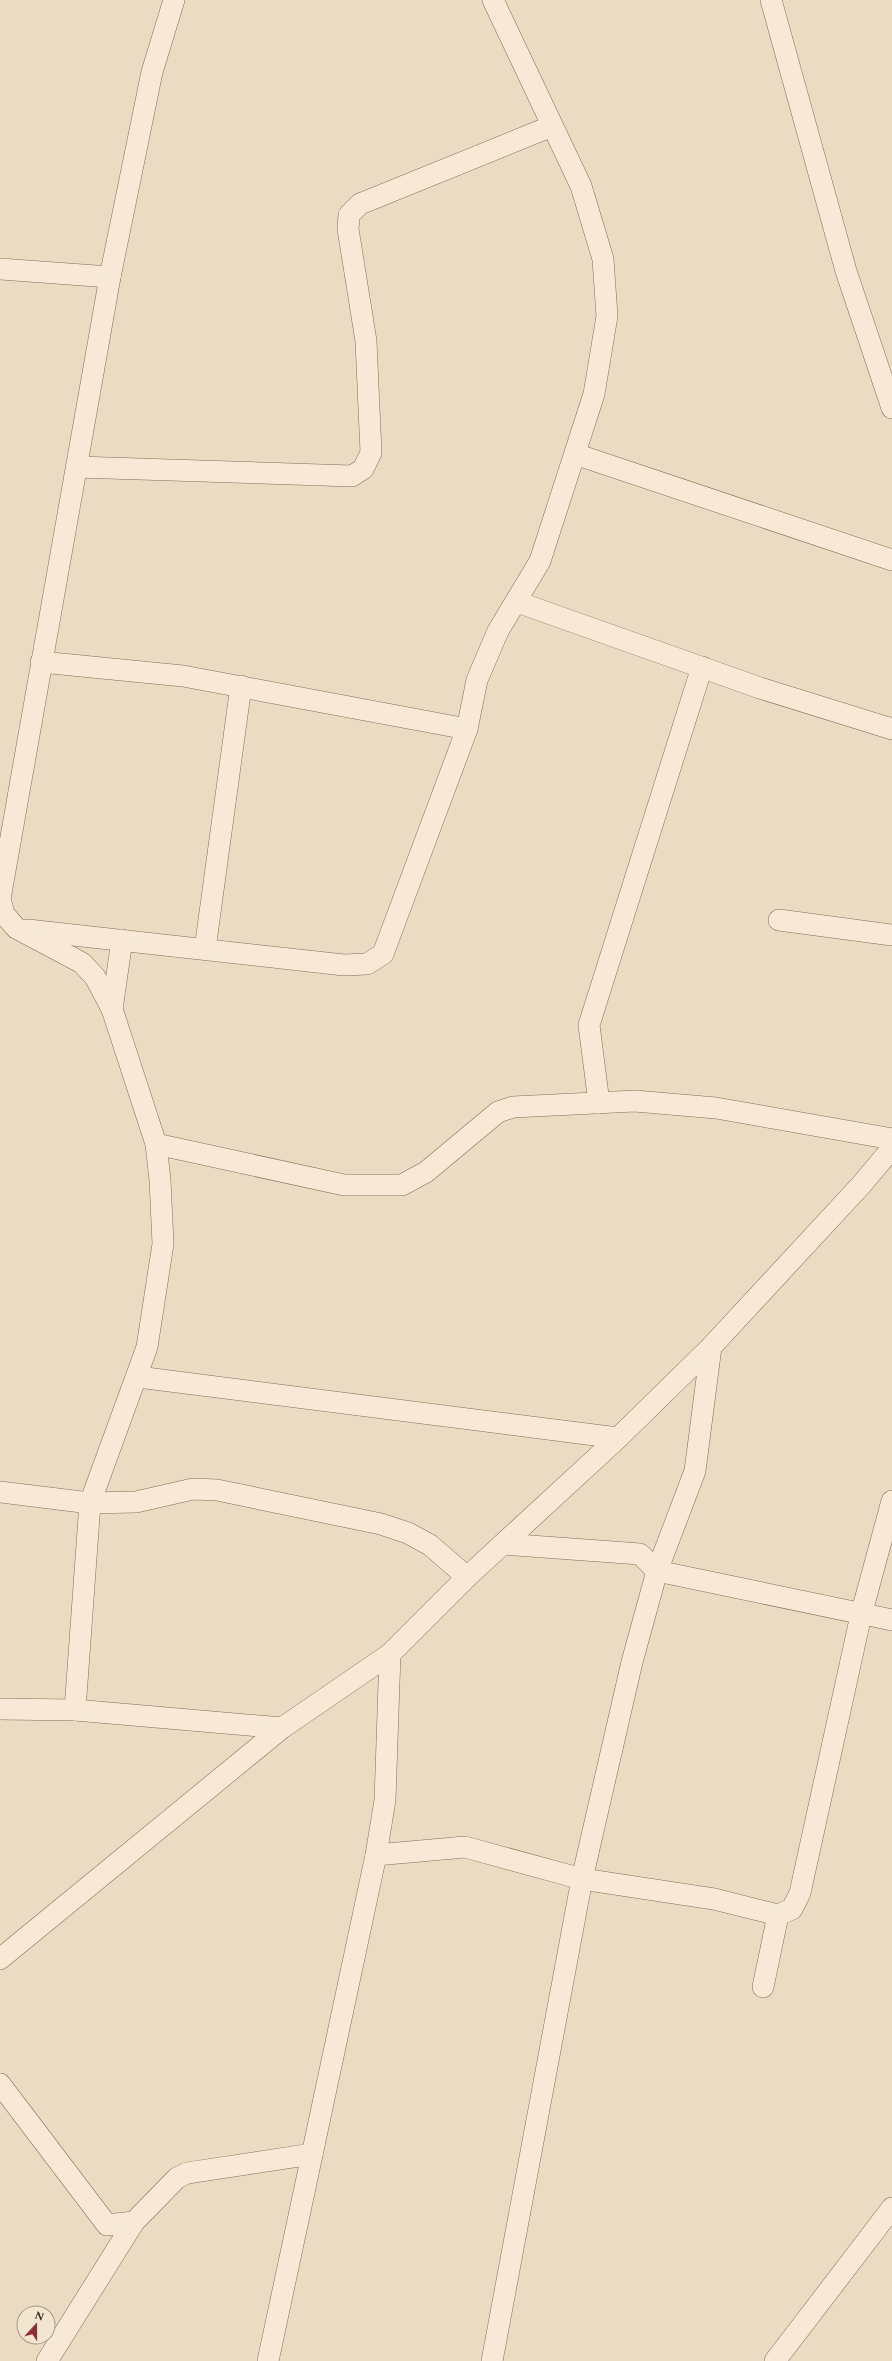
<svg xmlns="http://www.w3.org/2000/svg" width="892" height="2361" font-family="Spectral,serif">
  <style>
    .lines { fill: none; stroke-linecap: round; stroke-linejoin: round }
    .minor-casing { stroke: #846d5a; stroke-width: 22 }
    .minor { stroke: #f7e9d5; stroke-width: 21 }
  </style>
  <rect width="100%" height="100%" fill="#ebdbc2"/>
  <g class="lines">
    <!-- minor casing -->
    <g class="minor-casing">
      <g id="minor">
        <path d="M771,0l75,271 46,137"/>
        <path d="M0,269l110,8"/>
        <path d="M575,454l317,106"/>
        <path d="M77,467l275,9 11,-7 8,-16 -5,-112 -18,-112 1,-14 11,-11 192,-78"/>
        <path d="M517,602l243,86 132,41"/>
        <path d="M41,662l142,14 284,53"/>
        <path d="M779,920l113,15"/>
        <path d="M28,930l316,35 23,-1 16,-10 84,-225 10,-49 21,-49 42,-70 54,-167 13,-78 -4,-57 -22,-73 -88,-186"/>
        <path d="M205,949l36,-263"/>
        <path d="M112,1009l10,-69"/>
        <path d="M599,1103l-10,-78 113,-358"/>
        <path d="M156,1144l188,41h58l24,-13 72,-60 15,-5 122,-6 81,7 176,31"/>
        <path d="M138,1377l480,61"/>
        <path d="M0,1492l90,11 46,-1 57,-13 24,1 164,34 27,9 22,12 37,32"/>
        <path d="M503,1544l137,10 17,17 235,49"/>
        <path d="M0,1709l75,1 207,18"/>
        <path d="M75,1710l15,-207 57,-156 16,-103 -3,-64 -4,-36 -44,-135 -17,-32 -13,-14 -66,-35 -12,-14 -4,-15 110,-622 42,-205 22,-72"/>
        <path d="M376,1855l89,-8 117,32 132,20 64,16 14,-6 8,-16 61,-278 31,-114"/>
        <path d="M0,1959l282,-231 108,-74 77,-77 151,-139 93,-91 151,-163 30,-36"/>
        <path d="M763,1987l15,-72"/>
        <path d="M0,2084l107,141 27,-3"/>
        <path d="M47,2361l87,-139 43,-44 10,-5 125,-19"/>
        <path d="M268,2361l108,-506 9,-55 5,-146"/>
        <path d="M492,2361l90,-482 50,-217 25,-91 38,-100 16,-124"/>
        <path d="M775,2361l117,-153"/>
      </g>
    </g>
    <!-- minor -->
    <use href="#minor" class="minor"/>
  </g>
  <!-- north arrow -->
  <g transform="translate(36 2325) rotate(21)"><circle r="19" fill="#f3e6d1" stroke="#a79a89"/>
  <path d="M0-3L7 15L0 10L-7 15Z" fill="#8f2e38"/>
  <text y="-6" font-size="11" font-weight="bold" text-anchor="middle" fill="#35271e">N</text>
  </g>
</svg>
